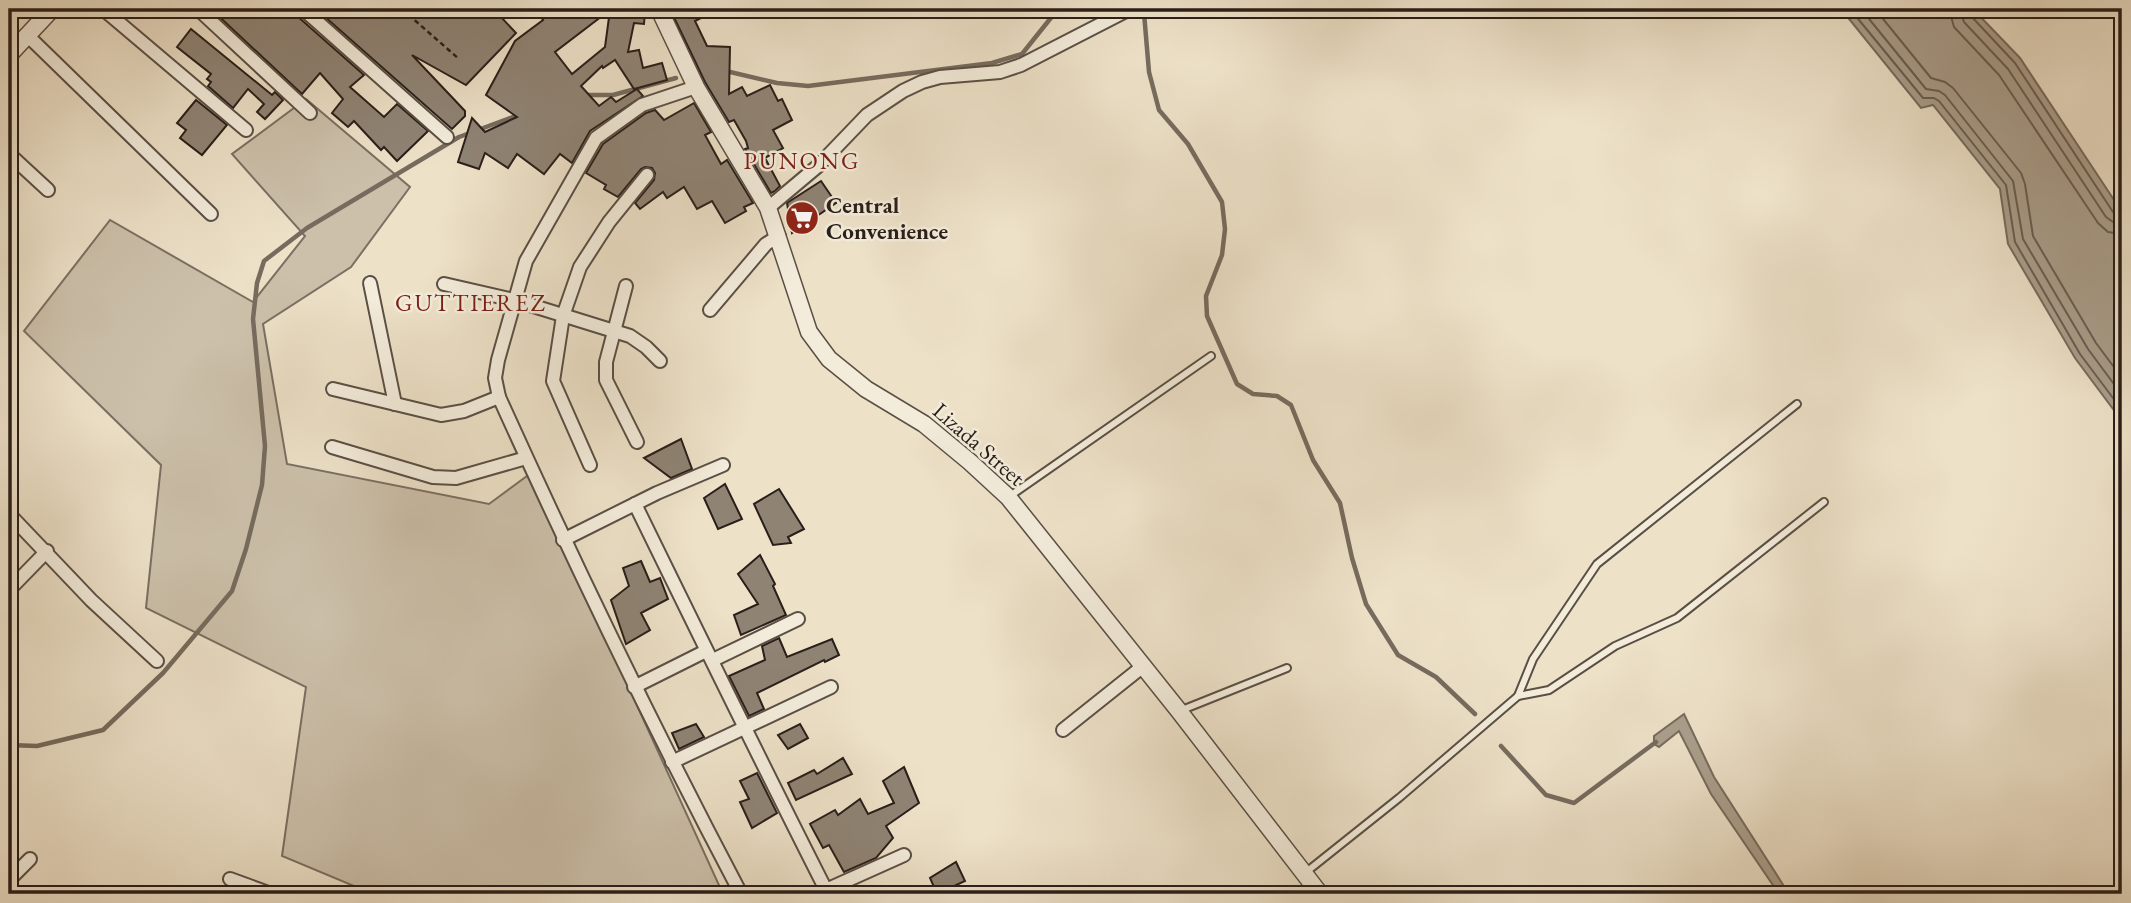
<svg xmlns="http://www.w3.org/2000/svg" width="2131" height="903" font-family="'EB Garamond',serif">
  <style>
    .green { fill: #ccc0aa; stroke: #7a6f62; stroke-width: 2 }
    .water { fill: #aa9f8c; stroke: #766b5e; stroke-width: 2 }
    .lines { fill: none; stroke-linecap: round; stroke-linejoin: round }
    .shore { stroke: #6a5e52; stroke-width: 2 }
    .stream { stroke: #766b5e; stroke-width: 4.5 }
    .building { fill: #8f8374; stroke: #291e19; stroke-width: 2; fill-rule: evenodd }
    .service-casing { stroke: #5a4f45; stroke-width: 10 }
    .minor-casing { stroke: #5a4f45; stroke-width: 16 }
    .tertiary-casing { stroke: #5a4f45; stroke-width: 19 }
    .path { stroke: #291e19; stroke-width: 2.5; stroke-dasharray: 5 3.5; stroke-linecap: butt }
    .service { stroke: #f3ecdb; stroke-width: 6 }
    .minor { stroke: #f3ecdb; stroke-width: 12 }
    .tertiary { stroke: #f3ecdb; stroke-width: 16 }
    .labels { text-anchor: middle; stroke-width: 5; stroke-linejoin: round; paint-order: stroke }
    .poi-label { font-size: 23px; font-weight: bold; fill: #291e19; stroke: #f3ecdb; text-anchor: start }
    .street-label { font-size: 23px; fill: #291e19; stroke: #f3ecdb }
    .neighbourhood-label { font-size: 24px; letter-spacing: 2px; fill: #7a1f14; stroke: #f3ecdb }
  </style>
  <rect width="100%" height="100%" fill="#ede1c8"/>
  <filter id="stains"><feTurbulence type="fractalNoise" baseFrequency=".00286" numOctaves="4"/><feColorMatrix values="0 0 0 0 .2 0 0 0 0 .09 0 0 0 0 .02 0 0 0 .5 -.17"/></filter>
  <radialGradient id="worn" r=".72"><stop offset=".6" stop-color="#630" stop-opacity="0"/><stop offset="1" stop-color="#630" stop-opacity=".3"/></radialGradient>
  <!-- green -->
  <path class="green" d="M306,99l104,88 -59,80 -88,57 24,140 202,40 42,-31 192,421h-350l-91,-38 24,-169 -160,-79 15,-143 -137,-134 86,-111 143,82 52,-66 -73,-82z"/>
  <!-- water -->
  <g class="water">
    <path d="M1841,9h132l47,49 102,154v209l-47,-63 -67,-114 -8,-55 -67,-84 -12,3z"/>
    <path d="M1684,714l30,63 75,117h-10l-68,-100 -32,-63 -20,16 -5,-3v-8z"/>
  </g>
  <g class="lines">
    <!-- shore -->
    <g class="shore">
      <path d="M1850,9l73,89h11l5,3 67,84 9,57 65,112 42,56"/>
      <path d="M1861,9l65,80 13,2 6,4 68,86 10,58 65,110 34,46"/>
      <path d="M1875,9l56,69 14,4 8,6 68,85 4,11 8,52 63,107 26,35"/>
      <path d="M1949,9l5,18 45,48 99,148 10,9 14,2"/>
      <path d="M1960,9l4,13 44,47 98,148 7,5 9,2"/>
      <path d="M1969,9l2,7 44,47 98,149 9,3"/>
    </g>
    <!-- stream -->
    <g class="stream">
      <path d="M1144,13l5,59 10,38 29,34 34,58 3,27 -3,26 -16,41 1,20 30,68 16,10 24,2 14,9 22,55 27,43 12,55 14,46 32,51 38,22 39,37"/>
      <path d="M726,71l51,12 31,3 184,-23 30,-9 36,-45"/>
      <path d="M586,95h27l63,-17"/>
      <path d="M9,745l28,1 66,-16 60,-57 69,-82 14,-42 16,-64 3,-39 -12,-127 4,-36 7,-22 43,-33 152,-91 62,-23"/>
      <path d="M1501,746l45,49 28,8 82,-61"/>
    </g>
  </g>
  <!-- building -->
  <g class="building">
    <path d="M211,9h83l3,7 67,59 -14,12 34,30 13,-13 31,27 -31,30 -13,-14 -3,3 -27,-29 -6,6 -16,-14 11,-14 -23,-26 -18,21z"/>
    <path d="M316,9h187l-4,6 17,18 -50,52 -54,-30 53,56v5l-13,13z"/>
    <path d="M535,9h103v2h7l-1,13 -10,-1 -6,29 11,-2 4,18 19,-5 5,17 -33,9 -19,-29 -12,8 -1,-2 -21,20 18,20 12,-9 5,5 21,-13 6,7 -53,35 -18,32 -12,-9 -16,20 -27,-20 -9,14 -23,-15 -6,16 -21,-7 14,-44 13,14 32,-15 -31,-22 29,-54 28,-21zM610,10l-5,37 -33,27 -17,-22z"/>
    <path d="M670,9h27l4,9 -6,3 12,25 23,1 -1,47 13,-7 5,9 23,-11 8,16 4,-2 10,21 -19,10 10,18 -18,10 15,28 -5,5 -4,2 -26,-44 3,-1 -2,-7 -12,-21 -5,2 -24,-40z"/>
    <path d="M191,29l81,66 3,-3 8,8 -18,19 -8,-7 7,-8 -16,-15 -15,19 -25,-22 3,-4 -4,-3 4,-5 -34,-27z"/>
    <path d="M196,100l31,25 -25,30 -22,-17 6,-8 -9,-7z"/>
    <path d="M694,103l17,29 -6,3 16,29 6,-4 26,43 -9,4 2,4 -21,12 -13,-22 -15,8 -13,-22 -17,11 -4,-6 -23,17 -5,-6 19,-23 1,-7 -3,-5 -7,-1 -4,2 -23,28 -14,-8 2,-4 -20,-12 17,-29 43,-31 9,-3 9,10z"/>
    <path d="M821,181l15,22 -44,30 -5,-30z"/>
    <path d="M681,439l11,30 -21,9 -27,-20z"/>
    <path d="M725,484l17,35 -24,10 -14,-31z"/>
    <path d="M779,489l25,40 -16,8 3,6 -18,2 -19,-41z"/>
    <path d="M760,555l15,29 -2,2 13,29 -45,20 -7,-20 24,-11 -20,-30z"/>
    <path d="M641,561l9,21 10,-4 8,21 -27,14 9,17 -24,14 -15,-44 18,-14 -6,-18z"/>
    <path d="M779,638l8,19 45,-18 7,16 -14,7 -1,-2 -67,33 7,16 -15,7 -20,-40 36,-16 -3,-14z"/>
    <path d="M696,724l8,13 -25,12 -7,-16z"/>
    <path d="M800,724l8,14 -20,11 -10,-14z"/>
    <path d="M843,758l9,16 -56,26 -8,-17 26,-13 3,4z"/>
    <path d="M904,767l15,36 -33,23 7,12 -17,20 -32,14 -15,-27 -6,3 -13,-24 25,-14 3,5 22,-16 8,15 26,-11 -11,-22z"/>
    <path d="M757,773l20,40 -25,15 -12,-26 9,-3 -9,-18z"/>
    <path d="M956,862l9,19 -28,13 -7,-16z"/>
  </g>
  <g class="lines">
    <!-- service casing -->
    <g class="service-casing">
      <g id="service">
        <path d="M1797,404l-200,160 -64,95 -15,37 31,-6 66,-44 62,-28 147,-116"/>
        <path d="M1010,496l201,-140"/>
        <path d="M1182,710l105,-42"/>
        <path d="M1305,873l94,-75 119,-102"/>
      </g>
    </g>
    <!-- minor casing -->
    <g class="minor-casing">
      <g id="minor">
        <path d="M103,9l143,121"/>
        <path d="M198,9l112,104"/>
        <path d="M303,9l144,128"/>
        <path d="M27,35l184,179"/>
        <path d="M696,87l-54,18 -46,33 -70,123 -28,99 -3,18 4,19c76,168 156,334 242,497"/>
        <path d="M9,154l39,36"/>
        <path d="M768,208l50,-42 49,-51 36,-24 19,-9 18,-5 60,-5 21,-7 109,-56"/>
        <path d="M370,283l25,121"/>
        <path d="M444,284l70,16 116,36 16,11 14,14"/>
        <path d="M626,286l-20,76v18l31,62"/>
        <path d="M710,310l56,-66 13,-8"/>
        <path d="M333,389l108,26 23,-4 35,-14"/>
        <path d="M332,447l101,30 23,1 70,-20"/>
        <path d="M590,465l-37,-84 10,-65 17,-49 29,-45 38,-47"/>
        <path d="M635,504c63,129 126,258 191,386"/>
        <path d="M9,514l82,86 66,61"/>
        <path d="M563,540l94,-47 66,-28"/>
        <path d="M9,590l38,-39"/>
        <path d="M713,660l85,-41"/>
        <path d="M634,687l72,-36"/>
        <path d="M1063,730l79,-63"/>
        <path d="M672,762l159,-75"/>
        <path d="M230,879l41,15"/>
        <path d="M9,880l21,-21"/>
        <path d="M817,894l87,-39"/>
      </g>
    </g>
    <!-- tertiary casing -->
    <g class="tertiary-casing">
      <g id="tertiary">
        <path d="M659,9l37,78 72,121 41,124 20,27 37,30 58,35 46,38 38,35 171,214 141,183"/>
        <path d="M9,55l43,-46"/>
      </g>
    </g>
    <!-- path -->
    <path class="path" d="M402,9l57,50"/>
    <!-- service -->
    <use href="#service" class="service"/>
    <!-- minor -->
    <use href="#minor" class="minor"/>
    <!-- tertiary -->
    <use href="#tertiary" class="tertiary"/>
  </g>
  <!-- icons -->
  <defs>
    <g id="supermarket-disc" transform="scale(1.75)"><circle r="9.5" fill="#8f2418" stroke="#f3ecdb"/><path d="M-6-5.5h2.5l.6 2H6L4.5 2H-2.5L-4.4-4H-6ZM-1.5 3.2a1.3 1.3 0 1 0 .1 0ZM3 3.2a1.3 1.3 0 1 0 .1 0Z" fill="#fff"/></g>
  </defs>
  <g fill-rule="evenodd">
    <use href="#supermarket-disc" x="802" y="218"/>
  </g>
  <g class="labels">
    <!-- poi labels -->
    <g class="poi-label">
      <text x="826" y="213">Central<tspan x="826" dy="26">Convenience</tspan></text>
    </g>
    <!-- street labels -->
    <g class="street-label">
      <text transform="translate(979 444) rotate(41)" y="8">Lizada Street</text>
    </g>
    <!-- neighbourhood labels -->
    <g class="neighbourhood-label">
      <text x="802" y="169">PUNONG</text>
      <text x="471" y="311">GUTTIEREZ</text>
    </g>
  </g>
  <!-- margin -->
  <rect width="2131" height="903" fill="none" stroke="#ede1c8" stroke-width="35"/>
  <rect x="10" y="10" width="2110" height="882" fill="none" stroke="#291e19" stroke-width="3.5"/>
  <rect x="18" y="18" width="2096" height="868" fill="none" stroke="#291e19" stroke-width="2"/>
  <rect width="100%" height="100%" filter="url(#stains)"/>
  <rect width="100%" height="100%" fill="url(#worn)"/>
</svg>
